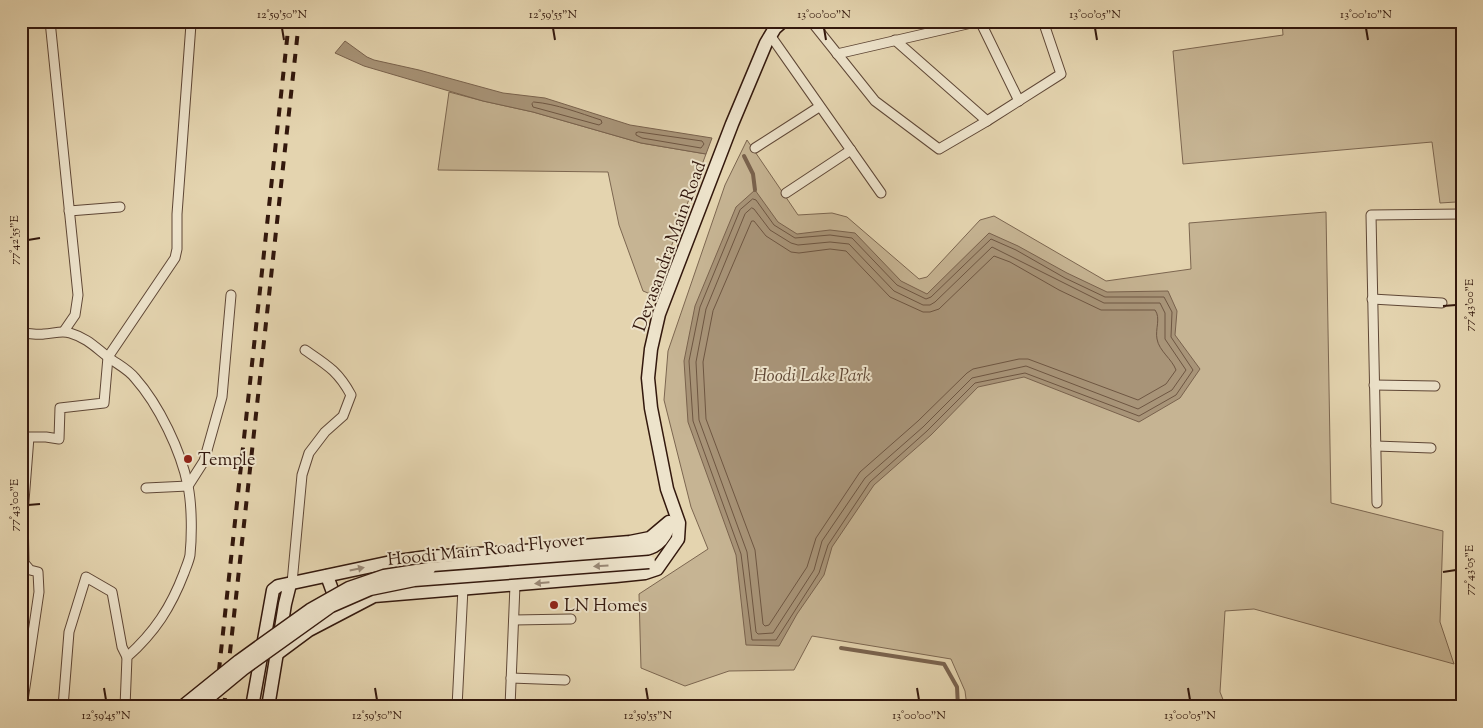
<svg xmlns="http://www.w3.org/2000/svg" width="1483" height="728" font-family="'Sorts Mill Goudy',serif">
  <style>
    .green { fill: #c6b493; stroke: #7c6650 }
    .water { fill: #a89478; stroke: #79624d }
    .lines { fill: none; stroke-linecap: round; stroke-linejoin: round }
    .shore { stroke: #6e5642; stroke-width: 1 }
    .stream { stroke: #79624d; stroke-width: 4 }
    .street-casing { stroke: #5f4736; stroke-width: 11 }
    .secondary-casing { stroke: #33180d; stroke-width: 15 }
    .street { stroke: #ede3cb; stroke-width: 9 }
    .secondary { stroke: #ede3cb; stroke-width: 12 }
    .rail { stroke: #33180d; stroke-width: 4; stroke-dasharray: 9 9; stroke-linecap: butt }
    .secondary-bridge-casing { stroke: #33180d; stroke-width: 15; stroke-linecap: butt }
    .secondary-bridge { stroke: #ede3cb; stroke-width: 12 }
    .oneway { fill: #998876 }
    .ticks { fill: none; stroke: #33180d; stroke-width: 2 }
    .poi-dot { fill: #8f2418; stroke: #ede3cb; stroke-width: 2 }
    .labels { text-anchor: middle; stroke-width: 4; stroke-linejoin: round; paint-order: stroke }
    .street-label { font-size: 18px; fill: #33180d; stroke: #ede3cb }
    .park-label { font-size: 18px; font-style: italic; fill: #5f4735; stroke: #ede3cb }
    .poi-label { font-size: 18px; fill: #33180d; stroke: #ede3cb; text-anchor: start }
    .neatline { fill: none; stroke: #33180d; stroke-width: 2 }
    .ticks-label { font-size: 12px; text-anchor: middle; fill: #33180d }
  </style>
  <rect width="100%" height="100%" fill="#e4d4af"/>
  <filter id="stains"><feTurbulence type="fractalNoise" baseFrequency=".004" numOctaves="4"/><feColorMatrix values="0 0 0 0 .2 0 0 0 0 .09 0 0 0 0 .02 0 0 0 .5 -.17"/></filter>
  <radialGradient id="worn" r=".72"><stop offset=".6" stop-color="#630" stop-opacity="0"/><stop offset="1" stop-color="#630" stop-opacity=".3"/></radialGradient>
  <!-- green -->
  <g class="green">
    <path d="M1282,21h180v177l-6,4 -16,1 -8,-61 -249,22 -10,-113 110,-16z"/>
    <path d="M449,92l34,9 50,11 108,31 65,11 -53,141 -10,-4 -24,-66 -11,-53 -170,-2z"/>
    <path d="M747,140l51,75 34,-2 15,4 72,62 8,-2 53,-57 14,-4 112,65 85,-12 -2,-46 137,-11 5,291 112,28 -3,91 14,42 -200,-55 -29,2 -5,81 6,15h-259l-2,-16 -14,-32 -139,-23 -18,34 -65,1 -44,15 -44,-18 -2,-74 69,-45 -17,-42 -27,-107 4,-49 57,-166z"/>
  </g>
  <!-- water -->
  <g class="water">
    <path d="M345,41l22,16 7,3 45,10 84,23 42,5 85,27 82,13 -6,16 -65,-11 -108,-31 -50,-11 -119,-35 -29,-13z"/>
    <path d="M755,190l23,32 19,12 33,-4 25,3 46,48 26,13 62,-61 29,13 49,27 40,19 61,-1 9,20 -2,24 25,34 -20,29 -41,24 -115,-45 -46,10 -47,48 -57,50 -42,62 -8,28 -27,39 -18,32 -33,-1 -10,-90 -48,-133 -4,-61 11,-55 41,-99z"/>
  </g>
  <g class="lines">
    <!-- shore -->
    <g class="shore">
      <path d="M534,102c23,2 45,11 67,18l1,3 -3,2 -66,-18 -1,-3z"/>
      <path d="M639,132l63,9 2,3 -3,4 -59,-10 -6,-3v-2z"/>
      <path d="M753,199l3,1 18,25 21,13 35,-3 22,3 45,47 29,14 5,-2 60,-58 25,11 49,28 40,19h59l8,15 -1,25 22,33 -17,25 -37,21 -114,-43 -50,10 -48,48 -57,51 -42,63 -9,28 -43,67h-24l-11,-86 -48,-133 -4,-60 11,-54 40,-97z"/>
      <path d="M752,208l2,1 16,21 21,13 7,2 32,-3 19,2 45,47 29,14h7l5,-3 57,-55 112,56h56l5,10v26l21,31 -14,20 -34,19 -112,-43 -54,12 -49,49 -58,51 -43,63 -8,29 -41,63 -15,1 -2,-2 -9,-80 -48,-132 -3,-58 10,-53 39,-95z"/>
      <path d="M752,221h2l12,15 25,16 8,1 31,-4 16,2 44,46 33,15h7l9,-3 55,-53 16,6 49,28 42,20h54c6,8 0,19 2,29 2,12 15,20 19,31l-10,14 -28,16 -110,-41h-9l-46,10 -6,4 -49,48 -58,51 -44,66 -9,29 -38,58 -4,1 -2,-2 -8,-74 -49,-131 -3,-57 10,-51z"/>
    </g>
    <!-- stream -->
    <g class="stream">
      <path d="M744,156l9,18 2,16"/>
      <path d="M841,648l103,16 13,23 1,20"/>
    </g>
    <!-- street casing -->
    <g class="street-casing">
      <g id="street">
        <path d="M50,21l28,274 -3,20 -11,16"/>
        <path d="M811,21l64,80 64,48 48,-28"/>
        <path d="M770,35l111,158"/>
        <path d="M895,40l92,81 74,-47 -18,-53"/>
        <path d="M837,54l143,-33 39,80"/>
        <path d="M755,148l64,-41"/>
        <path d="M786,193l65,-43"/>
        <path d="M69,211l51,-4"/>
        <path d="M1372,299l70,4"/>
        <path d="M21,333c8,0 16,2 23,1 9,0 17,-4 26,-1 17,5 25,14 38,24 9,7 20,12 27,21 24,27 46,73 53,108 4,20 4,49 2,69 -1,6 -4,12 -6,18 -13,34 -29,59 -57,84l-2,50"/>
        <path d="M1374,385l61,1"/>
        <path d="M1376,446l55,2"/>
        <path d="M146,488l42,-2 16,-25 18,-64 9,-102"/>
        <path d="M1377,503l-6,-288 91,-1"/>
        <path d="M292,583l10,-108 7,-22 16,-21 18,-16 8,-21c-13,-24 -24,-30 -46,-45"/>
        <path d="M514,620l57,-1"/>
        <path d="M511,678l54,2"/>
        <path d="M22,707l17,-115 -1,-20 -8,-2 -6,-7 -1,-49 6,-77h17l13,2 1,-31 44,-5 4,-46 67,-99 2,-9v-35l14,-190"/>
        <path d="M63,707l6,-75 17,-55 26,15 10,55 5,10"/>
        <path d="M457,707l6,-119"/>
        <path d="M510,707l5,-122"/>
      </g>
    </g>
    <!-- secondary casing -->
    <g class="secondary-casing">
      <g id="secondary">
        <path d="M429,569l203,-17c18,-3 28,-5 36,-23"/>
        <path d="M327,576l11,30"/>
        <path d="M278,653l31,-23 65,-34 242,-20 29,-3 12,-4 21,-30 1,-16 -12,-34 -16,-81 -3,-30 3,-29 8,-35 73,-190 34,-81 9,-15 8,-7"/>
        <path d="M252,707l21,-117 5,-4 113,-24 36,-5 85,-5 118,-10 20,-4 19,-16"/>
        <path d="M268,707l17,-103 5,-20"/>
      </g>
    </g>
    <!-- street -->
    <use href="#street" class="street"/>
    <!-- secondary -->
    <use href="#secondary" class="secondary"/>
    <!-- rail -->
    <g class="rail">
      <path d="M215,707l74,-686"/>
      <path d="M224,707l75,-686"/>
    </g>
    <!-- secondary-bridge casing -->
    <g class="secondary-bridge-casing">
      <g id="secondary-bridge">
        <path d="M182,707l57,-46 71,-51 39,-22 35,-12 45,-7"/>
        <path d="M197,707l46,-38 88,-63 39,-17 44,-9 235,-18"/>
      </g>
    </g>
    <!-- secondary-bridge -->
    <use href="#secondary-bridge" class="secondary-bridge"/>
  </g>
  <!-- one-way arrows -->
  <defs><path id="oneway-solid" d="M-6-.8H1V-3.2L6.5 0L1 3.2V.8H-6Z" transform="scale(1.25)"/></defs>
  <g class="oneway">
    <use href="#oneway-solid" transform="translate(601 566) rotate(176)"/>
    <use href="#oneway-solid" transform="translate(357 569) rotate(-12)"/>
    <use href="#oneway-solid" transform="translate(542 583) rotate(175)"/>
  </g>
  <!-- ticks -->
  <path class="ticks" d="M282,28l2,12M553,28l2,12M824,28l2,12M1095,28l2,12M1366,28l2,12M28,240l12,-2M1443,306l13,-1M28,505l12,-1M1443,572l13,-2M104,688l2,12M375,688l2,12M646,688l2,12M917,688l2,12M1188,688l2,12"/>
  <!-- markers -->
  <g class="poi-dot">
    <circle cx="188" cy="459" r="5"/>
    <circle cx="554" cy="605" r="5"/>
  </g>
  <g class="labels">
    <!-- street labels -->
    <g class="street-label">
      <text transform="translate(669 246) rotate(-70)" y="6">Devasandra Main Road</text>
      <text transform="translate(486 549) rotate(-6)" y="6">Hoodi Main Road Flyover</text>
    </g>
    <!-- park labels -->
    <g class="park-label">
      <text x="812" y="381">Hoodi Lake Park</text>
    </g>
    <!-- poi labels -->
    <g class="poi-label">
      <text x="198" y="465">Temple</text>
      <text x="564" y="611">LN Homes</text>
    </g>
  </g>
  <!-- margin -->
  <rect width="1483" height="728" fill="none" stroke="#e4d4af" stroke-width="55"/>
  <rect x="28" y="28" width="1428" height="672" class="neatline"/>
  <g class="ticks-label">
    <text x="282" y="18">12°59'50"N</text>
    <text x="553" y="18">12°59'55"N</text>
    <text x="824" y="18">13°00'00"N</text>
    <text x="1095" y="18">13°00'05"N</text>
    <text x="1366" y="18">13°00'10"N</text>
    <text transform="translate(14 240) rotate(-90)" y="4">77°42'55"E</text>
    <text transform="translate(1469 305) rotate(-90)" y="4">77°43'00"E</text>
    <text transform="translate(14 505) rotate(-90)" y="4">77°43'00"E</text>
    <text transform="translate(1469 570) rotate(-90)" y="4">77°43'05"E</text>
    <text x="106" y="719">12°59'45"N</text>
    <text x="377" y="719">12°59'50"N</text>
    <text x="648" y="719">12°59'55"N</text>
    <text x="919" y="719">13°00'00"N</text>
    <text x="1190" y="719">13°00'05"N</text>
  </g>
  <rect width="100%" height="100%" filter="url(#stains)"/>
  <rect width="100%" height="100%" fill="url(#worn)"/>
</svg>
